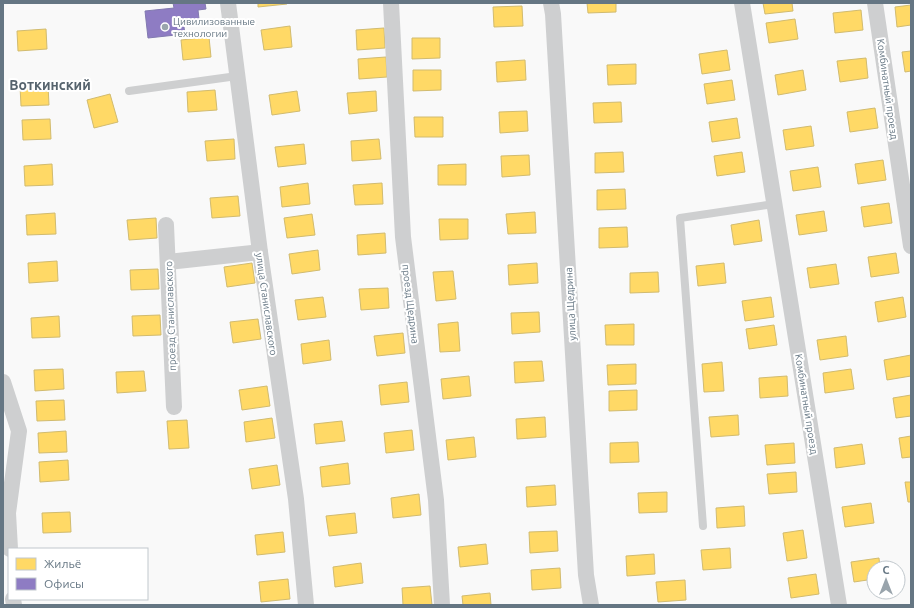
<svg xmlns="http://www.w3.org/2000/svg" width="914" height="608" font-family="Ubuntu,sans-serif">
  <style>
    .homes { fill: #ffd966; stroke: #d1bb6f }
    .offices { fill: #8e7cc3; stroke: #827ab0 }
    .lines { fill: none; stroke-linecap: round; stroke-linejoin: round }
    .lane { stroke: #cecfd0; stroke-width: 8 }
    .street { stroke: #cecfd0; stroke-width: 16 }
    .poi-dot { fill: #99a4ac; stroke: #fff; stroke-width: 1.5 }
    .labels { text-anchor: middle; stroke-width: 4; stroke-linejoin: round; paint-order: stroke }
    .poi-label { font-size: 10px; fill: #657683; stroke: #fff; text-anchor: start }
    .street-label { font-size: 10px; fill: #657683; stroke: #fff }
    .district-label { font-size: 14px; font-weight: bold; fill: #57646e; stroke: #fff }
  </style>
  <rect width="100%" height="100%" fill="#f9f9f9"/>
  <!-- homes -->
  <g class="homes">
    <path d="M258,3h29v1l-29,3z"/>
    <path d="M587,3h29v9l-28,1z"/>
    <path d="M763,3h29l1,8 -28,3z"/>
    <path d="M911,5v20l-14,2 -2,-20z"/>
    <path d="M522,6l1,20 -29,1 -1,-20z"/>
    <path d="M861,10l2,20 -28,3 -2,-20z"/>
    <path d="M795,19l3,20 -29,4 -3,-20z"/>
    <path d="M290,26l2,21 -28,3 -3,-20z"/>
    <path d="M384,28l1,20 -28,2 -1,-20z"/>
    <path d="M46,29l1,20 -29,2 -1,-20z"/>
    <path d="M209,37l2,20 -28,3 -2,-20z"/>
    <path d="M412,38h28v20l-28,1z"/>
    <path d="M727,50l3,20 -28,4 -3,-20z"/>
    <path d="M911,51v20l-6,1 -3,-20z"/>
    <path d="M386,57l1,20 -28,2 -1,-20z"/>
    <path d="M866,58l2,20 -28,4 -3,-21z"/>
    <path d="M525,60l1,20 -29,2 -1,-20z"/>
    <path d="M636,64v20l-28,1 -1,-20z"/>
    <path d="M413,70h28v20l-28,1z"/>
    <path d="M803,70l3,20 -28,5 -3,-20z"/>
    <path d="M732,80l3,20 -28,4 -3,-20z"/>
    <path d="M48,85l1,20 -28,1 -1,-20z"/>
    <path d="M215,90l2,20 -29,2 -1,-20z"/>
    <path d="M297,91l3,20 -28,4 -3,-20z"/>
    <path d="M376,91l1,20 -28,3 -2,-21z"/>
    <path d="M110,94l8,28 -24,6 -7,-28z"/>
    <path d="M621,102l1,20 -28,1 -1,-20z"/>
    <path d="M875,108l3,20 -28,4 -3,-20z"/>
    <path d="M527,111l1,20 -28,2 -1,-21z"/>
    <path d="M414,117h29v20h-28z"/>
    <path d="M737,118l3,20 -28,4 -3,-20z"/>
    <path d="M50,119l1,20 -28,1 -1,-20z"/>
    <path d="M811,126l3,20 -28,4 -3,-20z"/>
    <path d="M234,139l1,20 -28,2 -2,-20z"/>
    <path d="M379,139l2,20 -29,2 -1,-20z"/>
    <path d="M304,144l2,20 -28,3 -3,-20z"/>
    <path d="M623,152l1,20 -29,1v-20z"/>
    <path d="M742,152l3,20 -28,4 -3,-20z"/>
    <path d="M529,155l1,20 -28,2 -1,-21z"/>
    <path d="M883,160l3,20 -28,4 -3,-20z"/>
    <path d="M52,164l1,21 -28,1 -1,-20z"/>
    <path d="M466,164v21h-28v-20z"/>
    <path d="M818,167l3,20 -28,4 -3,-20z"/>
    <path d="M308,183l2,21 -28,3 -2,-20z"/>
    <path d="M382,183l1,21 -28,1 -2,-20z"/>
    <path d="M625,189l1,20 -29,1v-20z"/>
    <path d="M238,196l2,20 -28,2 -2,-20z"/>
    <path d="M889,203l3,20 -28,4 -3,-20z"/>
    <path d="M824,211l3,20 -28,4 -3,-20z"/>
    <path d="M535,212l1,21 -28,1 -2,-20z"/>
    <path d="M55,213l1,21 -29,1 -1,-20z"/>
    <path d="M312,214l3,21 -28,3 -3,-20z"/>
    <path d="M156,218l1,20 -28,2 -2,-20z"/>
    <path d="M439,219h29v20l-28,1z"/>
    <path d="M759,220l3,21 -28,4 -3,-20z"/>
    <path d="M627,227l1,20 -29,1v-20z"/>
    <path d="M385,233l1,20 -28,2 -1,-20z"/>
    <path d="M318,250l2,20 -28,4 -3,-20z"/>
    <path d="M896,253l3,20 -28,4 -3,-20z"/>
    <path d="M57,261l1,20 -29,2 -1,-20z"/>
    <path d="M252,263l3,20 -28,4 -3,-20z"/>
    <path d="M537,263l1,20 -29,2 -1,-20z"/>
    <path d="M724,263l2,20 -28,3 -2,-20z"/>
    <path d="M836,264l3,20 -29,4 -3,-20z"/>
    <path d="M158,269l1,20 -28,1 -1,-20z"/>
    <path d="M453,271l3,28 -20,2 -3,-29z"/>
    <path d="M658,272l1,20 -29,1v-20z"/>
    <path d="M388,288l1,20 -28,2 -2,-21z"/>
    <path d="M323,297l3,20 -28,3 -3,-20z"/>
    <path d="M771,297l3,20 -29,4 -3,-20z"/>
    <path d="M903,297l3,20 -28,5 -3,-20z"/>
    <path d="M539,312l1,20 -28,2 -1,-21z"/>
    <path d="M160,315l1,20 -28,1 -1,-20z"/>
    <path d="M59,316l1,21 -28,1 -1,-20z"/>
    <path d="M258,319l3,20 -28,4 -3,-21z"/>
    <path d="M458,322l2,29 -20,1 -2,-28z"/>
    <path d="M634,324v21h-28l-1,-20z"/>
    <path d="M774,325l3,20 -28,4 -3,-20z"/>
    <path d="M403,333l2,20 -28,3 -3,-20z"/>
    <path d="M846,336l2,20 -28,4 -3,-20z"/>
    <path d="M329,340l2,20 -28,4 -2,-20z"/>
    <path d="M911,355v21l-24,4 -3,-20z"/>
    <path d="M542,361l2,20 -29,2 -1,-21z"/>
    <path d="M722,362l2,29 -20,1 -2,-28z"/>
    <path d="M636,364v20l-28,1 -1,-20z"/>
    <path d="M63,369l1,20 -29,2 -1,-21z"/>
    <path d="M851,369l3,20 -29,4 -2,-20z"/>
    <path d="M144,371l2,20 -29,2 -1,-21z"/>
    <path d="M469,376l2,20 -28,3 -2,-20z"/>
    <path d="M787,376l1,20 -28,2 -1,-20z"/>
    <path d="M407,382l2,20 -28,3 -2,-20z"/>
    <path d="M267,386l3,20 -28,4 -3,-20z"/>
    <path d="M637,390v20l-28,1v-20z"/>
    <path d="M911,395v21l-15,2 -3,-20z"/>
    <path d="M64,400l1,20 -28,1 -1,-20z"/>
    <path d="M738,415l1,20 -28,2 -2,-20z"/>
    <path d="M545,417l1,20 -29,2 -1,-20z"/>
    <path d="M272,418l3,20 -29,4 -2,-20z"/>
    <path d="M187,420l2,28 -20,1 -2,-28z"/>
    <path d="M342,421l3,20 -29,3 -2,-20z"/>
    <path d="M412,430l2,20 -28,3 -2,-20z"/>
    <path d="M66,431l1,21 -28,1 -1,-20z"/>
    <path d="M911,436v21l-9,1 -3,-20z"/>
    <path d="M474,437l2,20 -28,3 -2,-20z"/>
    <path d="M638,442l1,20 -29,1v-20z"/>
    <path d="M794,443l1,20 -28,2 -2,-20z"/>
    <path d="M862,444l3,20 -29,4 -2,-20z"/>
    <path d="M68,460l1,20 -29,2 -1,-20z"/>
    <path d="M348,463l2,21 -28,3 -2,-20z"/>
    <path d="M277,465l3,20 -28,4 -3,-20z"/>
    <path d="M796,472l1,20 -28,2 -2,-20z"/>
    <path d="M905,482h6v20h-3z"/>
    <path d="M555,485l1,20 -29,2 -1,-20z"/>
    <path d="M667,492v20l-28,1 -1,-20z"/>
    <path d="M419,494l2,21 -28,3 -2,-20z"/>
    <path d="M871,503l3,20 -29,4 -3,-20z"/>
    <path d="M744,506l1,20 -28,2 -1,-20z"/>
    <path d="M70,512l1,20 -28,1 -1,-20z"/>
    <path d="M355,513l2,20 -28,3 -3,-20z"/>
    <path d="M803,530l4,28 -20,3 -4,-28z"/>
    <path d="M557,531l1,20 -28,2 -1,-21z"/>
    <path d="M283,532l2,20 -28,3 -2,-20z"/>
    <path d="M486,544l2,20 -28,3 -2,-20z"/>
    <path d="M730,548l1,20 -28,2 -2,-20z"/>
    <path d="M654,554l1,20 -28,2 -1,-20z"/>
    <path d="M879,558l1,10h-6v11l-20,3 -3,-20z"/>
    <path d="M361,563l2,20 -28,4 -2,-20z"/>
    <path d="M560,568l1,20 -29,2 -1,-20z"/>
    <path d="M816,574l3,20 -28,4 -3,-20z"/>
    <path d="M288,579l2,20 -29,3 -2,-20z"/>
    <path d="M685,580l1,20 -28,2 -2,-20z"/>
    <path d="M430,586l2,19h-29l-1,-17z"/>
    <path d="M490,593l1,12h-28l-1,-9z"/>
  </g>
  <!-- offices -->
  <path class="offices" d="M173,3h32l1,6 -8,1 1,9 -16,1 2,14 -37,4 -3,-27 29,-3z"/>
  <g class="lines">
    <!-- lane -->
    <g class="lane">
      <path d="M129,91l108,-15"/>
      <path d="M703,526l-23,-308 94,-14"/>
    </g>
    <!-- street -->
    <g class="street">
      <path d="M228,3l32,249 36,247 10,106"/>
      <path d="M391,3l12,234 33,263 6,105"/>
      <path d="M551,3l2,11 33,561 5,30"/>
      <path d="M742,3l97,602"/>
      <path d="M875,3l36,243"/>
      <path d="M166,225l8,182"/>
      <path d="M168,262l92,-10"/>
      <path d="M3,382l16,49 -11,82 2,36"/>
      <path d="M13,599l1,6"/>
    </g>
  </g>
  <!-- markers -->
  <circle class="poi-dot" cx="165" cy="27" r="4"/>
  <g class="labels">
    <!-- poi labels -->
    <g class="poi-label">
      <text x="173" y="25">Цивилизованные<tspan x="173" dy="12">технологии</tspan></text>
    </g>
    <!-- street labels -->
    <g class="street-label">
      <text transform="translate(888 89) rotate(82)" y="4">Комбинатный проезд</text>
      <text transform="translate(267 304) rotate(82)" y="4">улица Станиславского</text>
      <text transform="translate(411 304) rotate(83)" y="4">проезд Щедрина</text>
      <text transform="translate(570 304) rotate(-93)" y="4">улица Щедрина</text>
      <text transform="translate(170 316) rotate(-92)" y="4">проезд Станиславского</text>
      <text transform="translate(807 404) rotate(81)" y="4">Комбинатный проезд</text>
    </g>
    <!-- district labels -->
    <g class="district-label">
      <text x="50" y="90">Воткинский</text>
    </g>
  </g>
  <!-- border -->
  <rect width="914" height="608" fill="none" stroke="#657683" stroke-width="8"/>
  <!-- legend -->
  <rect x="8" y="548" width="140" height="52" fill="#ffffff" stroke="#c1c8cd"/>
  <rect x="16" y="558" width="20" height="12" fill="#ffd966" stroke="#c1c8cd"/>
  <text x="44" y="568" font-size="12" fill="#657683">Жильё</text>
  <rect x="16" y="578" width="20" height="12" fill="#8e7cc3" stroke="#c1c8cd"/>
  <text x="44" y="588" font-size="12" fill="#657683">Офисы</text>
  <!-- north arrow -->
  <g transform="translate(886 580)"><circle r="19" fill="#ffffff" stroke="#c1c8cd"/>
  <path d="M0-3L7 15L0 10L-7 15Z" fill="#99a4ac"/>
  <text y="-6" font-size="11" font-weight="bold" text-anchor="middle" fill="#657683">С</text>
  </g>
</svg>
